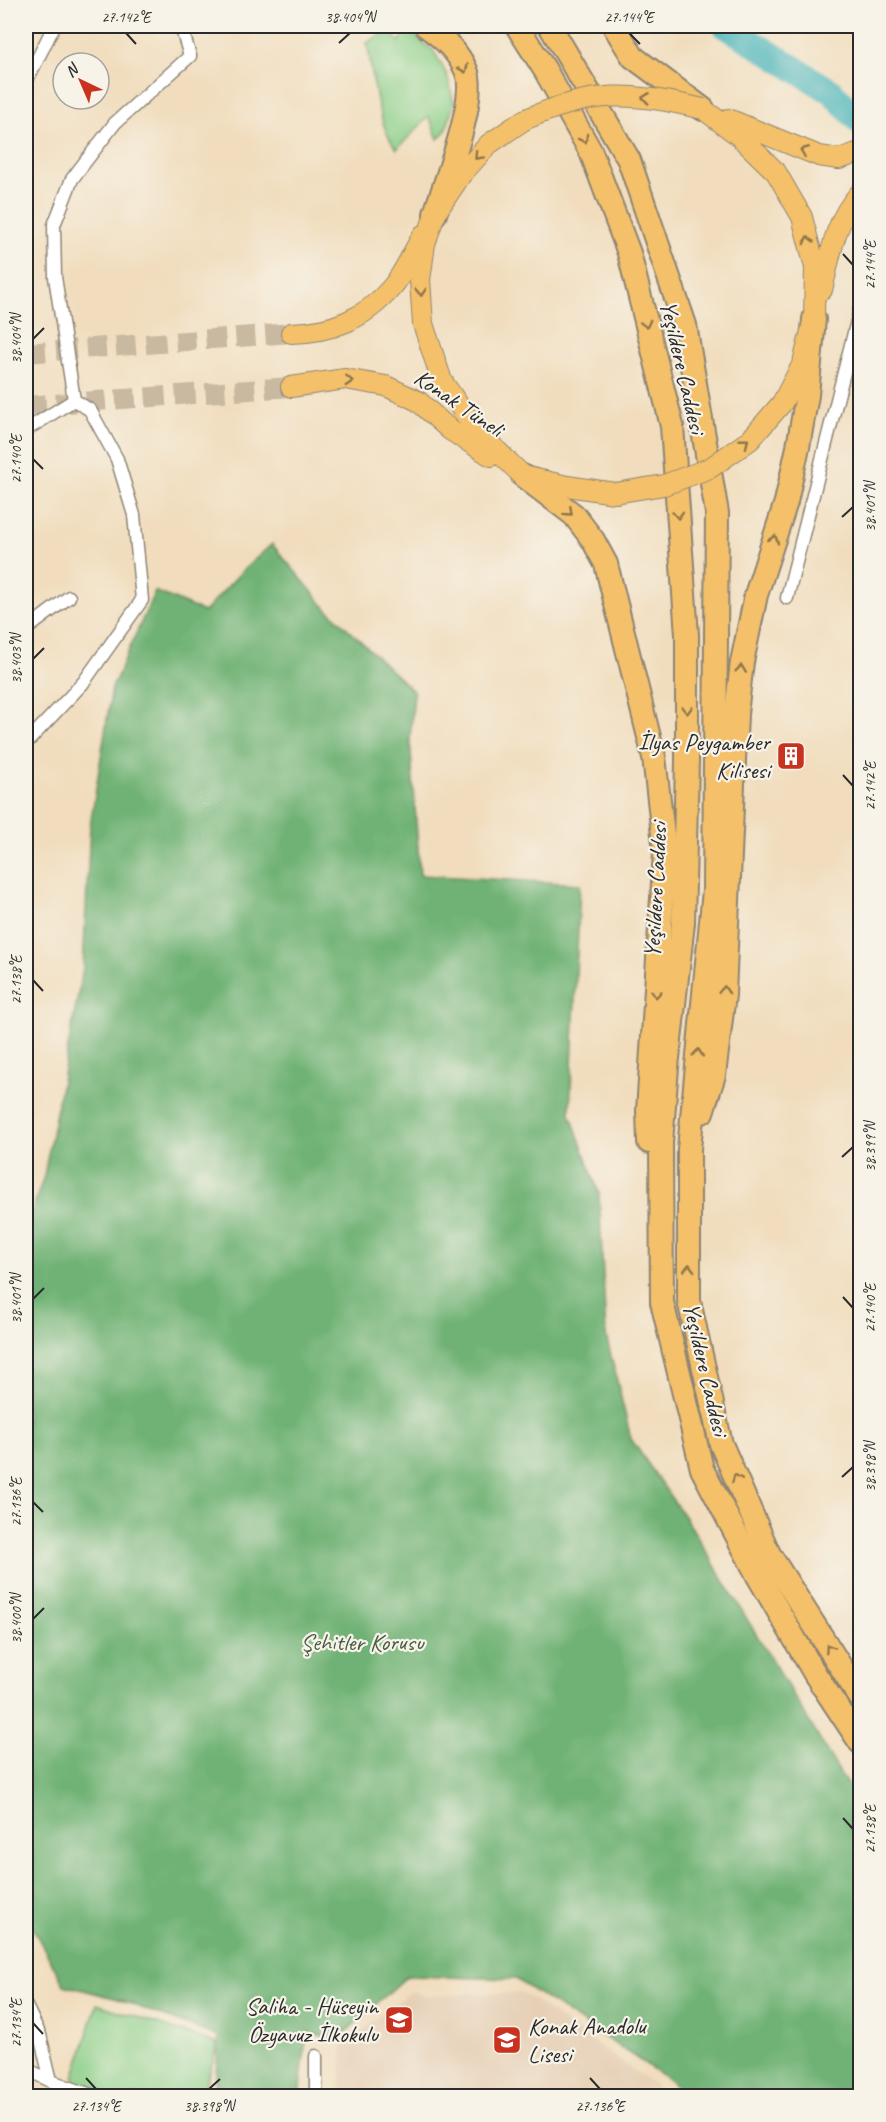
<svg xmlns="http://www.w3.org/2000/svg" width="886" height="2122" font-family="Caveat,sans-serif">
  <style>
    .built { fill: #e6cfb5 }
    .green { fill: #8bcf88; stroke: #5b7d5a; stroke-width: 1.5 }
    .forest { fill: #70b274; stroke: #4e6e50; stroke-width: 1.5 }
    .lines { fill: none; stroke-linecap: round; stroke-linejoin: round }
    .river { stroke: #40b0b7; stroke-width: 26 }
    .primary-tunnel { stroke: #c9b9a0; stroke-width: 20; stroke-dasharray: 20 10; stroke-linecap: butt }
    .street-casing { stroke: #8e8474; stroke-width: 15 }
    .primary-casing { stroke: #8e8474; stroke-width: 22 }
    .highway-casing { stroke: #8e8474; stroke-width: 26 }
    .street { stroke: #fff; stroke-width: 12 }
    .primary { stroke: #f4c16a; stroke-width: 20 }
    .highway { stroke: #f4c16a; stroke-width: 22 }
    .primary-bridge-casing { stroke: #8e8474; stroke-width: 22; stroke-linecap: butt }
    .primary-bridge { stroke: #f4c16a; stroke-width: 20 }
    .oneway { stroke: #90764a }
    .ticks { fill: none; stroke: #2b2b2b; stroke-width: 2 }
    .labels { text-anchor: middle; stroke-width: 4.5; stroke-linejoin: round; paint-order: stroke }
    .street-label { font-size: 24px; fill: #2b2b2b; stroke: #f7f3e8 }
    .poi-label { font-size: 24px; fill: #2b2b2b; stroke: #f7f3e8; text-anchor: end }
    .park-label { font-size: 24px; fill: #485c47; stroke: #f7f3e8 }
    .neatline { fill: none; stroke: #2b2b2b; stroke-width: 2 }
    .ticks-label { font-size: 15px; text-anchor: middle; fill: #2b2b2b }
  </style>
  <rect width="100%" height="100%" fill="#f7f3e8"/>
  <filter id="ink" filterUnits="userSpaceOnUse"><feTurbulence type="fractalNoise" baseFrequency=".0167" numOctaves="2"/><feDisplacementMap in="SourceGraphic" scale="12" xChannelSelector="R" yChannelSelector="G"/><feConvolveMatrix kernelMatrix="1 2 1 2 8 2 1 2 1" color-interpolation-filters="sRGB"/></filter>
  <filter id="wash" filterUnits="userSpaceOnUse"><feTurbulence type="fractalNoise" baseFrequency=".008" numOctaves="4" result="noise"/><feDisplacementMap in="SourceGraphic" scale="24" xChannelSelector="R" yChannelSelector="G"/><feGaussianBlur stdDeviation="1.35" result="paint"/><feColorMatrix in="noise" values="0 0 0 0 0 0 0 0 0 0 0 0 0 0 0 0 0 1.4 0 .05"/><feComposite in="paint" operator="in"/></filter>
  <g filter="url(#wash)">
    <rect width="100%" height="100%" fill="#f1ddbd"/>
    <!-- built -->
    <path class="built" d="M411,1991l13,4 99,-2 133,93 4,10h-320l3,-50z"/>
    <!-- green -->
    <g class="green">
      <path d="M405,29l28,21 14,25 7,28 -8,27 -8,9 -9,-23 -32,33c-19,-19 -25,-79 -30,-106l20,-12 13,11z"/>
      <path d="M97,2004l121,40 -16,52h-93l-36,-15z"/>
    </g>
    <!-- forest -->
    <path class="forest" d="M272,544l53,63 89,85 -4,47 10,136 160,9 -10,229 29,81 7,141 25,104 61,89 156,258 12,24v286h-171l-27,-21 -146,-96 -109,-3 -70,64 -30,-8 -8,64h-85l5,-59 -101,-38 -54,-14 -38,-69v-688l18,-52 39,-208 7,-142 22,-138 43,-97 49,21 38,-41z"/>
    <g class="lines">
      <!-- river -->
      <path class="river" d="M726,26l106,66 28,30"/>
    </g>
  </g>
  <g filter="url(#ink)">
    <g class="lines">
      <!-- primary-tunnel -->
      <g class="primary-tunnel">
        <path d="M26,353l265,-20"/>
        <path d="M26,406l265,-19"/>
      </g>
      <!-- street casing -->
      <g class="street-casing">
        <g id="street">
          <path d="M26,82l28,-56"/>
          <path d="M26,430l48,-30"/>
          <path d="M787,598l73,-289"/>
          <path d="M26,626l6,-1 37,-28"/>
          <path d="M26,741l3,-1 54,-57 59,-83 -8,-85 -17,-56 -27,-49 -16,-10 -19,-123 -1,-52 18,-46 43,-56 75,-67 -9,-30"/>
          <path d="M26,2006l14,29 11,46"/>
          <path d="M26,2069l25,12 43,15"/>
          <path d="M316,2096v-40"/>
        </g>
      </g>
      <!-- primary casing -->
      <g class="primary-casing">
        <g id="primary">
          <path d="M703,109l36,27 37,36 26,45 13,50 -1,52 -11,44 -21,40"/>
          <path d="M728,119l91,37 20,3 21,-7"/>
          <path d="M524,120l-35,24 -28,31 -26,39 -10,30 -5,36 3,44 19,57 34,49 47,46 44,10 48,7"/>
          <path d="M822,290c9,-37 12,-68 38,-97"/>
          <path d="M291,333c41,-1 74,-14 101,-46 13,-15 21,-36 31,-52"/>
          <path d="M291,387l54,-8 41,7 32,15 32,29 41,26"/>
        </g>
      </g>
      <!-- highway casing -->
      <g class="highway-casing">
        <g id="highway">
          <path d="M426,26c16,11 32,26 40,44 13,27 -22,114 -31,144"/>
          <path d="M517,26l28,44 46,82 38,101 43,173 15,209v127l-4,161 -16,144 -6,76 1,159 40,167 56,107 57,98 45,68"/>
          <path d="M550,26l79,134 56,165 32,188 -3,377 -25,259v152l32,143 48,110 91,143"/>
          <path d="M614,26l19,31 70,52"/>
          <path d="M523,476l51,39 19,25 13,24 48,193 11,95 -17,259 1,31"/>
          <path d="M702,1112l12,-37 10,-80 12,-281 6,-52 14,-67 30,-93 12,-55 9,-52 7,-76"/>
        </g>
      </g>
      <!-- street -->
      <use href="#street" class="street"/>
      <!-- primary -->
      <use href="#primary" class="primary"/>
      <!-- highway -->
      <use href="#highway" class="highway"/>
      <!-- primary-bridge casing -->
      <g class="primary-bridge-casing">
        <g id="primary-bridge">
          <path d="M524,120c71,-31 106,-28 179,-11"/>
          <path d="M615,493l49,-8 46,-17 40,-28 32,-37"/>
        </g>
      </g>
      <!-- primary-bridge -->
      <use href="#primary-bridge" class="primary-bridge"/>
    </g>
    <!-- one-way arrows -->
    <defs><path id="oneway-chevron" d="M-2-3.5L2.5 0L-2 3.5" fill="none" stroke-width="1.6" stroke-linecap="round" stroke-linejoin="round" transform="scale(1.5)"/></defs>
    <g class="oneway">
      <use href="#oneway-chevron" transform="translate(464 69) rotate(67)"/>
      <use href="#oneway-chevron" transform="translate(646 98) rotate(-173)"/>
      <use href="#oneway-chevron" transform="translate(584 139) rotate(61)"/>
      <use href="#oneway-chevron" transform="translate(804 151) rotate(-158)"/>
      <use href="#oneway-chevron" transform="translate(478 156) rotate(133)"/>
      <use href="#oneway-chevron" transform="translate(808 240) rotate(-105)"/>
      <use href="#oneway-chevron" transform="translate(421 292) rotate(86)"/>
      <use href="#oneway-chevron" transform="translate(646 324) rotate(76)"/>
      <use href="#oneway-chevron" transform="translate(349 381) rotate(3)"/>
      <use href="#oneway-chevron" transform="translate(745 442) rotate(-38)"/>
      <use href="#oneway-chevron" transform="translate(569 512) rotate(41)"/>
      <use href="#oneway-chevron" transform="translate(678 515) rotate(86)"/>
      <use href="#oneway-chevron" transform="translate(774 539) rotate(-72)"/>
      <use href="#oneway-chevron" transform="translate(741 669) rotate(-83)"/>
      <use href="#oneway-chevron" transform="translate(687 710) rotate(90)"/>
      <use href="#oneway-chevron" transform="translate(724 990) rotate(-87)"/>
      <use href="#oneway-chevron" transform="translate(656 994) rotate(94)"/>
      <use href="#oneway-chevron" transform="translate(698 1053) rotate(-85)"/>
      <use href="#oneway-chevron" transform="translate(689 1268) rotate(-90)"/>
      <use href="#oneway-chevron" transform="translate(736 1478) rotate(-113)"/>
      <use href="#oneway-chevron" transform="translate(829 1648) rotate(-123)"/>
    </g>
  </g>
  <!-- ticks -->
  <path class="ticks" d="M126,33l10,11M629,33l11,11M339,43l11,-10M843,254l10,11M33,339l11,-11M33,459l10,10M842,517l11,-10M33,659l11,-11M843,775l10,11M33,980l10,11M842,1157l11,-10M843,1297l10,11M33,1299l11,-11M842,1477l11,-10M33,1502l10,10M33,1619l11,-11M843,1818l10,11M33,2023l10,11M86,2078l10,11M590,2078l10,11M209,2089l11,-10"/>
  <!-- icons -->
  <defs>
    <g id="building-square" transform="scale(1.5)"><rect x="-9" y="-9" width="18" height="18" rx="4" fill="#c8321e" stroke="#f7f3e8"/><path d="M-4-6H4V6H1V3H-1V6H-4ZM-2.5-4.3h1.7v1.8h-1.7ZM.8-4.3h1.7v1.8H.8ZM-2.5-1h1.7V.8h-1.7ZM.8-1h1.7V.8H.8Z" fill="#fff"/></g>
    <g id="school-square" transform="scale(1.5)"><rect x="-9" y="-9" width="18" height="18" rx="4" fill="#c8321e" stroke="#f7f3e8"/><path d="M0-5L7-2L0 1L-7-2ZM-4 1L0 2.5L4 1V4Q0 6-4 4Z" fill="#fff"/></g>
  </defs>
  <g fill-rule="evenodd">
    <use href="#building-square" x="791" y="756"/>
    <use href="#school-square" x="399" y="2020"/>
    <use href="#school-square" x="507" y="2040"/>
  </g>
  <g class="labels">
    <!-- street labels -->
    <g class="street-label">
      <text transform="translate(683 367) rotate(77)" y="8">Yeşildere Caddesi</text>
      <text transform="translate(459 403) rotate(34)" y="8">Konak Tüneli</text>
      <text transform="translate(655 890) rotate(-87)" y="8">Yeşildere Caddesi</text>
      <text transform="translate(706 1369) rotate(77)" y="8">Yeşildere Caddesi</text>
    </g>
    <!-- poi labels -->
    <g class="poi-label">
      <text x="770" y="750">İlyas Peygamber<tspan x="770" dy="28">Kilisesi</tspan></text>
      <text x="378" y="2014">Saliha - Hüseyin<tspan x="378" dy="28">Özyavuz İlkokulu</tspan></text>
      <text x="528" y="2034" text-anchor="start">Konak Anadolu<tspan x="528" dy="28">Lisesi</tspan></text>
    </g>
    <!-- park labels -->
    <g class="park-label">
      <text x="362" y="1650">Şehitler Korusu</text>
    </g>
  </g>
  <!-- margin -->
  <rect width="886" height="2122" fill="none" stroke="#f7f3e8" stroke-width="66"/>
  <!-- north arrow -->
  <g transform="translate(81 81) rotate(316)"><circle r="28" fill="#f7f3e8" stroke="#a5a39c" stroke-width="1.5"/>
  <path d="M0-4.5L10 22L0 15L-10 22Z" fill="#c8321e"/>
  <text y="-9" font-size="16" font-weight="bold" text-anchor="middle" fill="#2b2b2b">N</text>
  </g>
  <rect x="33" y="33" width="820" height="2056" class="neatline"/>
  <g class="ticks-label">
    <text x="126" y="22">27.142°E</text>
    <text x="350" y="22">38.404°N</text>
    <text x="629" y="22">27.144°E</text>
    <text transform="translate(870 265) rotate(-90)" y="5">27.144°E</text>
    <text transform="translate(16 339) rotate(-90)" y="5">38.404°N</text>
    <text transform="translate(16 459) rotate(-90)" y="5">27.140°E</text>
    <text transform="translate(870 507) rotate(-90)" y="5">38.401°N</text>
    <text transform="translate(16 659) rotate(-90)" y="5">38.403°N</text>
    <text transform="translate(870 786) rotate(-90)" y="5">27.142°E</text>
    <text transform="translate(16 980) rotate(-90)" y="5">27.138°E</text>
    <text transform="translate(870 1147) rotate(-90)" y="5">38.399°N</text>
    <text transform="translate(16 1299) rotate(-90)" y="5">38.401°N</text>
    <text transform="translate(870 1308) rotate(-90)" y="5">27.140°E</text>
    <text transform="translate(870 1467) rotate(-90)" y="5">38.398°N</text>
    <text transform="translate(16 1502) rotate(-90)" y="5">27.136°E</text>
    <text transform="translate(16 1619) rotate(-90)" y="5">38.400°N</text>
    <text transform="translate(870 1829) rotate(-90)" y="5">27.138°E</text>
    <text transform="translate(16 2023) rotate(-90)" y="5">27.134°E</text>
    <text x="96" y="2111">27.134°E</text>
    <text x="209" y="2111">38.398°N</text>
    <text x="600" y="2111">27.136°E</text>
  </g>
</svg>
